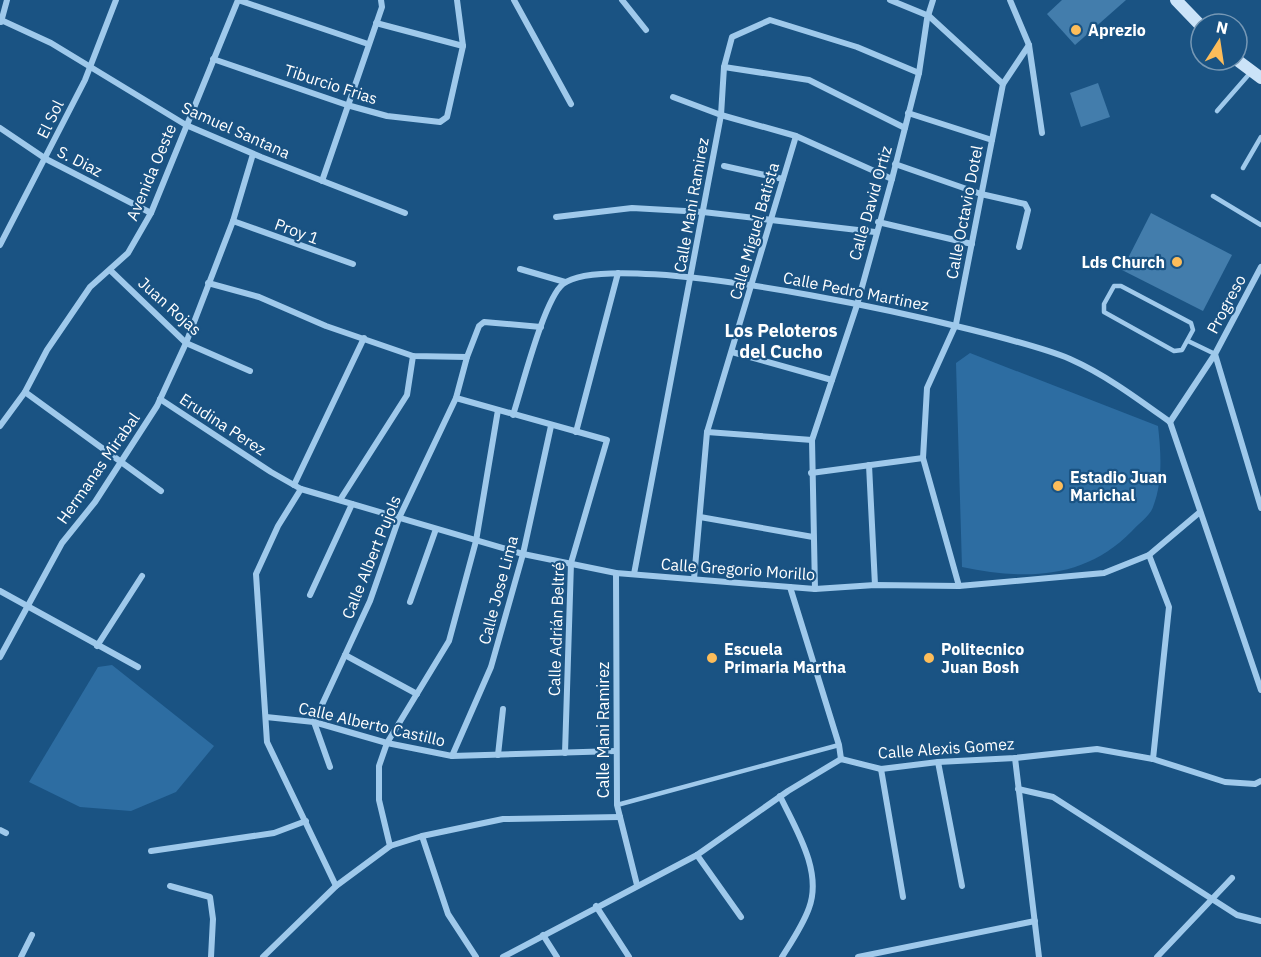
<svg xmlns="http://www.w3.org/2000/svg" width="1261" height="957" font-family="'IBM Plex Sans',sans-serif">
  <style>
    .green { fill: #2d6da2 }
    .building { fill: #437dac }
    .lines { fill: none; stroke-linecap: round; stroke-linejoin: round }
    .lane { stroke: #9fc9eb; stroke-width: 4.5 }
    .street { stroke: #9fc9eb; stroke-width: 6 }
    .secondary { stroke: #cbe3f8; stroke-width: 12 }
    .poi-dot { fill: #fdbd5a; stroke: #1a5383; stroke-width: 2 }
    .labels { text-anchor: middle; stroke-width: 4.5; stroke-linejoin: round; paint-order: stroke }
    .poi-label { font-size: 16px; font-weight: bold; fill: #fff; stroke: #1a5383; text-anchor: start }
    .street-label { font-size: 16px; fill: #fff; stroke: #1a5383 }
    .neighbourhood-label { font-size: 18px; font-weight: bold; fill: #fff; stroke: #1a5383 }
  </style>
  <rect width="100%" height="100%" fill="#1a5383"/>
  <!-- green -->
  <g class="green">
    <path d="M970,353l188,73c3,26 5,56 -5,81 -3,9 -15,17 -21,24 -48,49 -107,49 -170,36l-6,-204z"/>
    <path d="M112,665l102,81 -38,46 -45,19 -51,-4 -51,-25 69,-115z"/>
  </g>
  <!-- building -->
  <g class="building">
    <path d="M1062,0h64l-51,45 -28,-31z"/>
    <path d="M1098,83l12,34 -29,10 -11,-34z"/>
    <path d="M1151,213l81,42 -29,56 -81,-41z"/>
  </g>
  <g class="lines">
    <!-- lane -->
    <g class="lane">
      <path d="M1217,111l34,-39"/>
      <path d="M1243,168l18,-31"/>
      <path d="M1213,196l48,29"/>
      <path d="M1114,286h7l70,37 2,7 -11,20 -8,1 -70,-39v-8z"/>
      <path d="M1188,341l27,13"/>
      <path d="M617,805l222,-60"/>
    </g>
    <!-- street -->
    <g class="street">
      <path d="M514,0l57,104"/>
      <path d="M622,0l24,30"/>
      <path d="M890,0l39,16 74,68"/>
      <path d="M1010,0l19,45 13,88"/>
      <path d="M1,20l50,23 135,82 75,32 144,56"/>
      <path d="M1,22l6,-22"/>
      <path d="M376,23l87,23"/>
      <path d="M213,59l134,46 40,11 53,6 7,-5 16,-71 -6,-46"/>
      <path d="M724,67l85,13 96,48"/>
      <path d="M673,97l48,18 75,21 96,43"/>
      <path d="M908,113l84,27"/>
      <path d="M0,128l46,31 105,54"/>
      <path d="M895,164l86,30 44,10 3,6 -9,37"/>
      <path d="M724,166l59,13"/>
      <path d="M322,181l60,-174 -1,-7"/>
      <path d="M556,217l76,-9 71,4 172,20"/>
      <path d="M233,221l120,43"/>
      <path d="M878,222l94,22"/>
      <path d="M0,245l85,-165 31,-80"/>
      <path d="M520,269l45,13"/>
      <path d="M110,270l76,73 64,28"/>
      <path d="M208,283l51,14 67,29 87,30 54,1 12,-31 5,-4 57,5"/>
      <path d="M732,352l100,28"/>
      <path d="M1215,354l46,154"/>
      <path d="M25,392l136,99"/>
      <path d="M456,398l151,42 -36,123 -6,190"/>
      <path d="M160,399l111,73 30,17 222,65 93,19 199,16 60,-4 84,1 145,-13 45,-18 51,-43"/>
      <path d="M513,415c9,-27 31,-116 50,-131 52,-41 439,46 507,75 36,16 68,40 100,63"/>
      <path d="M1170,422l91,268"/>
      <path d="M1170,422l45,-68 46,-87"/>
      <path d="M0,426l25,-34 22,-42 43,-63 38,-34 23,-40 87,-213 130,44"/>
      <path d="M576,432l42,-159"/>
      <path d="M707,432l105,8"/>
      <path d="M869,465l6,120"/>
      <path d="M811,473l112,-15"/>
      <path d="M294,485l70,-147"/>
      <path d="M301,489l-23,37 -22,48 11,168 69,144"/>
      <path d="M340,500l67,-105 6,-39"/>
      <path d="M700,517l113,20"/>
      <path d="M1149,555l20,52 -16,152"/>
      <path d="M616,573l1,232 20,80"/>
      <path d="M634,574l87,-459 3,-48 8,-30 38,-17 87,27 62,26"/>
      <path d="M694,579l13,-147 89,-296"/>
      <path d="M959,586l-36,-128 4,-70 29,-64 47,-240 26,-39"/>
      <path d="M790,587l49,158 2,14"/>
      <path d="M815,589l-3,-149 45,-135 35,-126 27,-106 8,-54 6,-19"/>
      <path d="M0,591l138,76"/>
      <path d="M310,595l42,-91"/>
      <path d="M410,602l26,-73"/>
      <path d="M97,646l45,-70"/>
      <path d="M345,655l72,39"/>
      <path d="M0,657l62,-114 33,-41 62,-96 29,-63 47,-122 20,-67"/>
      <path d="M266,717l48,5 73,21 65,13 164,-5"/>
      <path d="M498,755l5,-46"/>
      <path d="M452,756l39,-89 32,-113 28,-128"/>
      <path d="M1015,758l24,199"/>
      <path d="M938,762l24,124"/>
      <path d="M330,767l-16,-45 56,-121 29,-83 57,-120 11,-41"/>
      <path d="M881,769l22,128"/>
      <path d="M1018,789l35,8 184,118 24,6"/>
      <path d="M780,796c15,32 43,75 29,112 -6,17 -17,33 -27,49"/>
      <path d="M0,830l6,3"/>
      <path d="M422,836l26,78 28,43"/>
      <path d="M390,846l-11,-46v-34l8,-23 62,-102 27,-100 22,-131"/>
      <path d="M151,851l123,-18 32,-12"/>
      <path d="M697,855l44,62"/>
      <path d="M170,886l40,11 3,22 -2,38"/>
      <path d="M596,906l33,51"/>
      <path d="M543,935l14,22"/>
      <path d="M21,957l11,-22"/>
      <path d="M263,957l73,-71 54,-40 32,-10 81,-17 117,-2"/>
      <path d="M503,957l194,-102 91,-64 53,-32 40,10 57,-7 77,-4 82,-9 56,10 72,23 30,2 6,-3"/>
      <path d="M858,957l177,-36"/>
      <path d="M1157,957l75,-79"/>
    </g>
    <!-- secondary -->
    <g class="secondary">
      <path d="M1176,0l25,26"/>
      <path d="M1237,60l24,18"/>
    </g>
  </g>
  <!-- markers -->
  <g class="poi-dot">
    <circle cx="1076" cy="30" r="6"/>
    <circle cx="1177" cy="262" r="6"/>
    <circle cx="1058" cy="486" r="6"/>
    <circle cx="712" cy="658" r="6"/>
    <circle cx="929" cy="658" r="6"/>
  </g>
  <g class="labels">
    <!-- poi labels -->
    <g class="poi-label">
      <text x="1088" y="36">Aprezio</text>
      <text x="1165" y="268" text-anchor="end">Lds Church</text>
      <text x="1070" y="483">Estadio Juan<tspan x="1070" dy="18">Marichal</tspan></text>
      <text x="724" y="655">Escuela<tspan x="724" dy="18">Primaria Martha</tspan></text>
      <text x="941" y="655">Politecnico<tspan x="941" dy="18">Juan Bosh</tspan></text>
    </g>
    <!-- street labels -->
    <g class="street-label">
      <text transform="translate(331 84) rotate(18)" y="6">Tiburcio Frias</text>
      <text transform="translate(50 119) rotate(-64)" y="6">El Sol</text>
      <text transform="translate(236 130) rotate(24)" y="6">Samuel Santana</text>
      <text transform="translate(80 161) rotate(27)" y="6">S. Diaz</text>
      <text transform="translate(151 172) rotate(-67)" y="6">Avenida Oeste</text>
      <text transform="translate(870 203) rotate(-74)" y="6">Calle David Ortiz</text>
      <text transform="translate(691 205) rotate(-80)" y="6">Calle Mani Ramirez</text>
      <text transform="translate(964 212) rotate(-79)" y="6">Calle Octavio Dotel</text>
      <text transform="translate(297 231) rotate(20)" y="6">Proy 1</text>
      <text transform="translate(754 231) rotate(-74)" y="6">Calle Miguel Batista</text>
      <text transform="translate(856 291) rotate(11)" y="6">Calle Pedro Martinez</text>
      <text transform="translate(1226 304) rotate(-62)" y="6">Progreso</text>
      <text transform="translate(170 306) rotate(42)" y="6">Juan Rojas</text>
      <text transform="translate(223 424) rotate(33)" y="6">Erudina Perez</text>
      <text transform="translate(98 468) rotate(-55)" y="6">Hermanas Mirabal</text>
      <text transform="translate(371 557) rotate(-68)" y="6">Calle Albert Pujols</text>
      <text transform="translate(738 569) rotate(4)" y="6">Calle Gregorio Morillo</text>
      <text transform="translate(498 590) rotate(-75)" y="6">Calle Jose Lima</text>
      <text transform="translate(556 629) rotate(-88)" y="6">Calle Adrián Beltré</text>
      <text transform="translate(372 724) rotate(13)" y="6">Calle Alberto Castillo</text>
      <text transform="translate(603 730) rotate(-90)" y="6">Calle Mani Ramirez</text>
      <text transform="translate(946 748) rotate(-4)" y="6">Calle Alexis Gomez</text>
    </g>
    <!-- neighbourhood labels -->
    <g class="neighbourhood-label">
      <text x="781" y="337">Los Peloteros<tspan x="781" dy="21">del Cucho</tspan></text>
    </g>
  </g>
  <!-- north arrow -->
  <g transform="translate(1219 42) rotate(12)"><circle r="28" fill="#1a5383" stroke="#7698b5" stroke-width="1.5"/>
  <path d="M0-4.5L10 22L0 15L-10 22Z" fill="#fdbd5a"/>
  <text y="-9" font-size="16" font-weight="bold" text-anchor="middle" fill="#ffffff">N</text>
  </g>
</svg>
